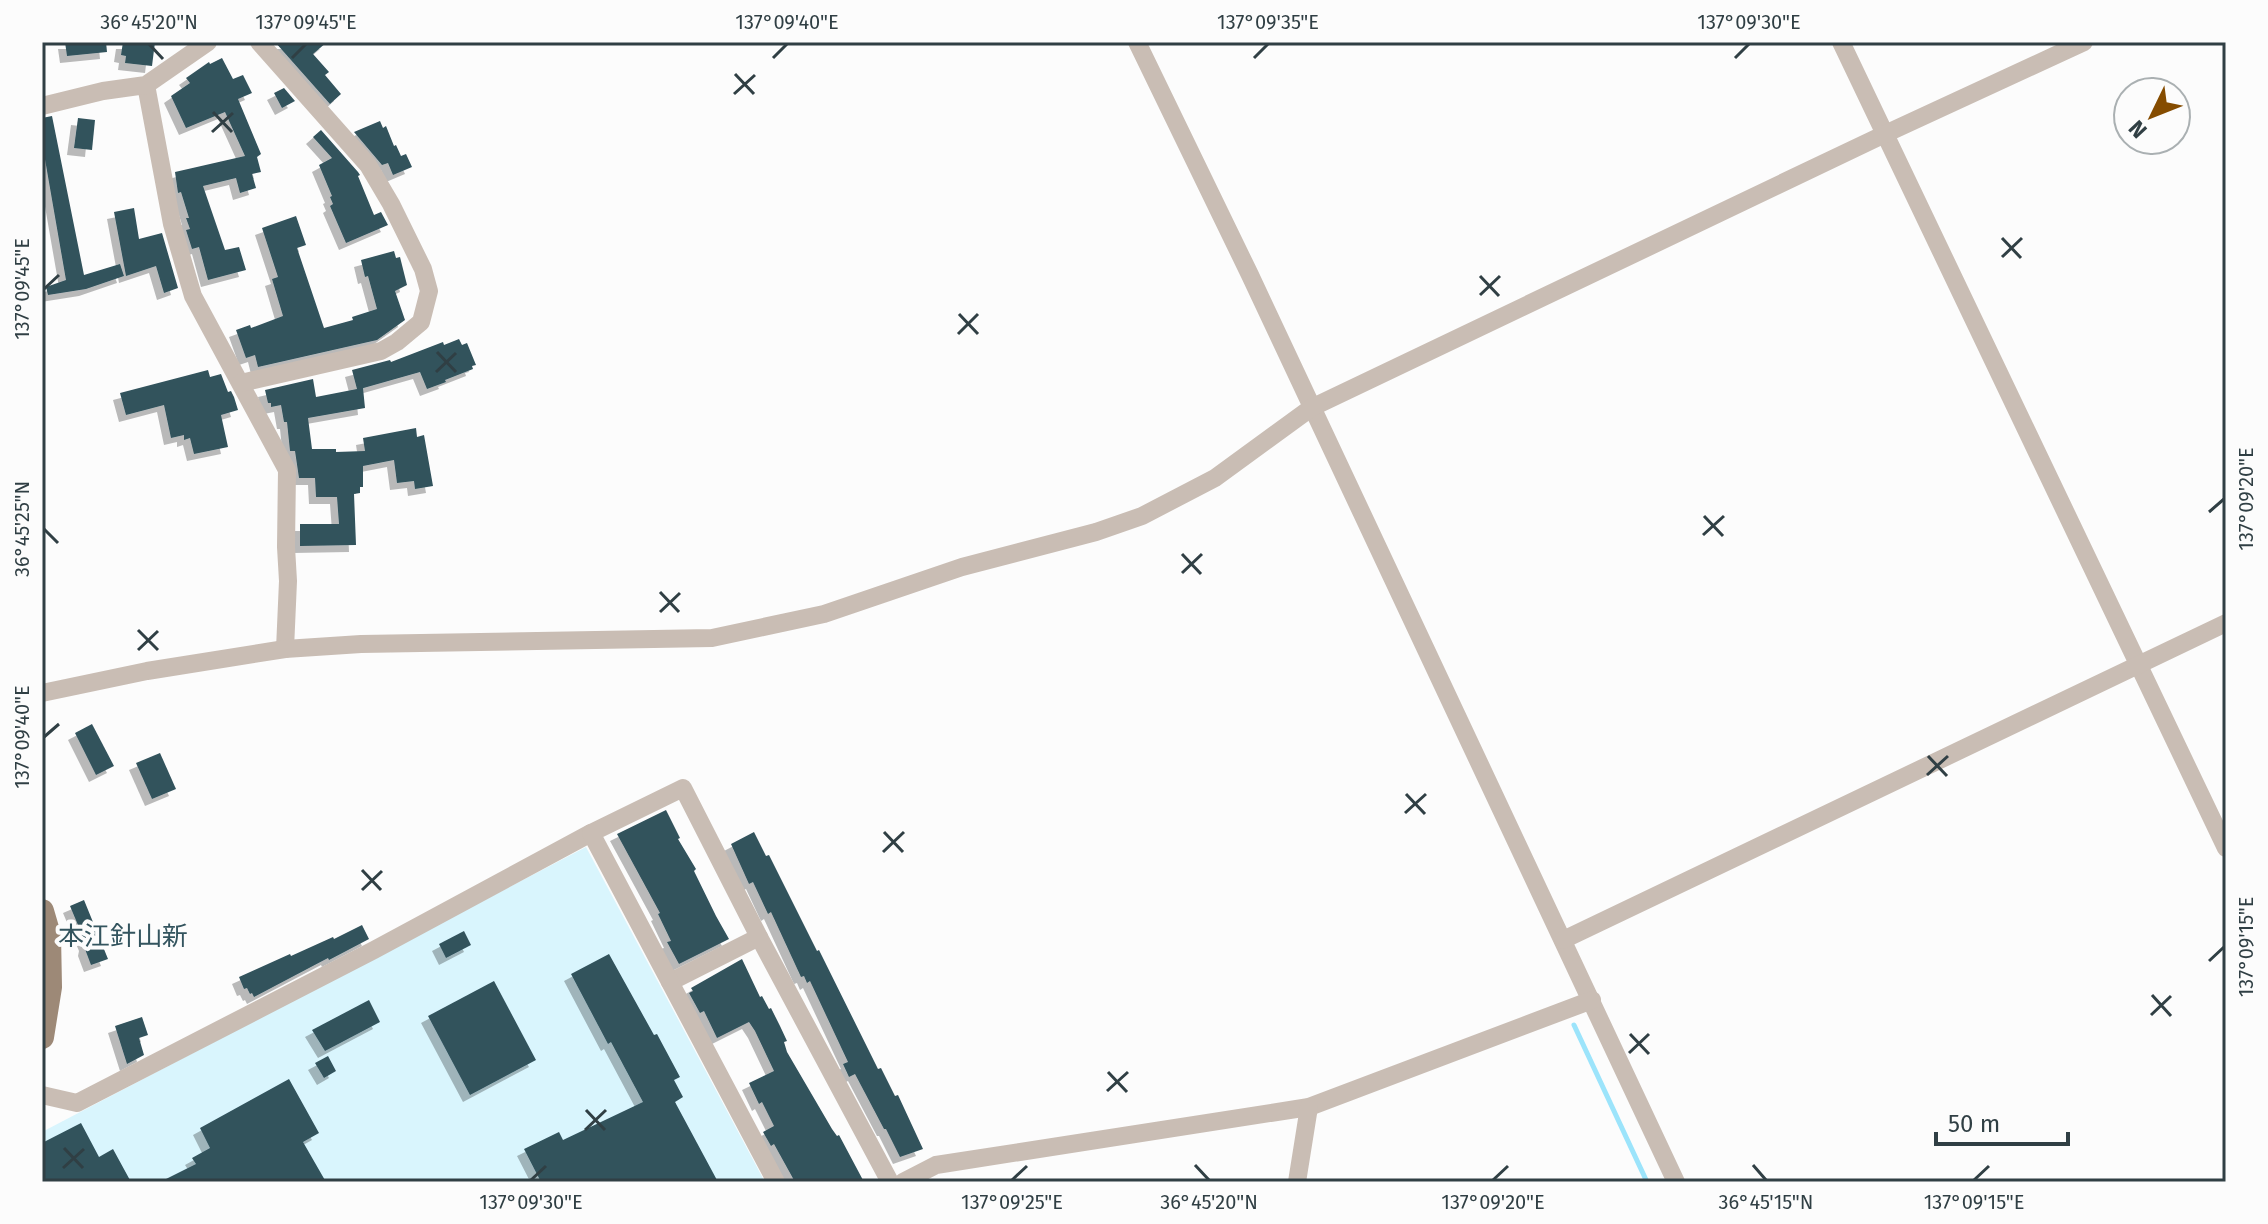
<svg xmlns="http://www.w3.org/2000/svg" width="2268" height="1224" font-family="'Fira Sans','Noto Sans JP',sans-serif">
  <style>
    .built { fill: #d9f5fd }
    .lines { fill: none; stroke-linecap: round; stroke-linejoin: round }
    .stream { stroke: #9ce4fb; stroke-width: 5 }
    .building { fill: #31525c; filter: url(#shadow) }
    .minor { stroke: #c9bdb4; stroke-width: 18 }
    .major { stroke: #9d8977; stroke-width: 24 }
    .ticks { fill: none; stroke: #303f44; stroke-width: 3 }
    .labels { text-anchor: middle; stroke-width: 8; stroke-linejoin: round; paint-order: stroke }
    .neighbourhood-label { font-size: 26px; fill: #33545e; stroke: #fcfcfc }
    .neatline { fill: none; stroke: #303f44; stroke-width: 3 }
    .ticks-label { font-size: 20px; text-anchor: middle; fill: #303f44 }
  </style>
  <defs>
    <filter id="shadow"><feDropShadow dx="-7" dy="7" stdDeviation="0" flood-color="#0004"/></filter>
  </defs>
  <rect width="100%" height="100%" fill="#fcfcfc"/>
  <!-- built -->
  <path class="built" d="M586,847l179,335h-723v-50z"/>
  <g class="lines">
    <!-- stream -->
    <path class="stream" d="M1574,1025l73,157"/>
  </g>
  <!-- building -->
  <g class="building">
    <path d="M65,42h41l1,10 -40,4z"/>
    <path d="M123,42h32l-3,24 -27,-3 1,-7 -5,-1z"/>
    <path d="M275,42h52l-14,12 16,18 -4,3 16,19 -11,10z"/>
    <path d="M222,58l11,21 10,-4 9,18 -14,6 23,55 -4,3 4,15 -9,2 4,14 -16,5 -4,-15 -33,8 22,64 14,-3 7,23 -38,10 -9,-33 -7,2 -6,-19 4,-1 -4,-11h3l-8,-26 -3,1 -3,-21 70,-16 -20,-44 -39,16 -15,-32 19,-13 -4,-5 23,-16 1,2z"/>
    <path d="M284,88l11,13 -13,7 -8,-15z"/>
    <path d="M52,116l32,159 36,-11 4,12 -38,13 -38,6 -2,-8 20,-7 -24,-138v-24z"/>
    <path d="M78,118l17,2 -3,30 -18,-2z"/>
    <path d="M380,121l3,7 3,-2 8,20 2,-1 5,11 5,-2 6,13 -19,8 -5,-12 -6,2 -28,-33z"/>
    <path d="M321,130l37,42 2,3 -2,1 16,39 7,-3 7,13 -42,18 -16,-37 3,-2 -3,-7 2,-1 -13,-31 13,-7 -19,-21z"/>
    <path d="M134,208l5,31 23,-6 16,55 -14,5 -8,-27 -30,10 -12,-64z"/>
    <path d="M296,216l10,29 -9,3 27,80 29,-8 -1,-3 25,-8 -9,-33 -3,1 -4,-17 33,-9 2,7 4,-1 7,28 -12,6 10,29 -28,20 -119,27 -3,-12 -9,3 -10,-28 14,-5 1,3 32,-12 -11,-37 6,-2 -16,-49z"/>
    <path d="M459,339l3,6 5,-2 9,22 -4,1 1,3 -28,11 1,2 -19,7 -7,-17 -60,17 3,-1 2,20 -57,10 4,31h24v3l29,-1 -2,-13 53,-10 1,9 7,-2 9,51 -18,3 -1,-8 -17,2 -3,-23 -31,6v21h-3v6l-6,1 2,51 -56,1v-22h39l-2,-27h-21l-1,-19h-16l-4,-27h-5l-3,-29h-3l-3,-17 -10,2v-4h-3l-3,-13 48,-11 3,18 41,-8 -5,-19 38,-10 1,2 52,-20 1,3z"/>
    <path d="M208,370l2,7 11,-3 7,18 3,-1 3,6 4,13 -17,5 7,32 -34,7 -4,-16 -6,2v-5l-13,3 -7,-33 -38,10 -6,-22z"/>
    <path d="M92,724l22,42 -18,9 -21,-42z"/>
    <path d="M160,753l16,36 -24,10 -16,-36z"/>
    <path d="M666,810l14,28 -2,1 18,30 -2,2 22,45 13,23 -50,25 -12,-22 4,-1 -13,-27 2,-1 -43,-79z"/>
    <path d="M754,832l12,24 3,-1 48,96 2,-1 59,119 3,-1 14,28 3,-1 25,54 -23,8 -14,-28h-2l-29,-55 -6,3 -6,-13 5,-2 -38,-81 -3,2 -3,-7 -3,1 -30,-65 -3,2 -15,-32 -4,2 -18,-40z"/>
    <path d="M84,900l24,59 -17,6 -6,-16 1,-5 -16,-38z"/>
    <path d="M362,925l7,14 -40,21 -1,-2 -74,39 -2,-4 -2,1 -3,-6 -3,1 -5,-12 51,-23 1,2 42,-19 1,2z"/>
    <path d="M464,931l7,14 -25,13 -7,-14z"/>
    <path d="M609,954l45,81 3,-1 23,43 -6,3 9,17 -8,5 43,80h-177l-17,-33 35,-17 4,8 80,-38 -32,-60 -3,2 -37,-70z"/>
    <path d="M742,959l18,38 2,-1 7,13 2,-1 9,18 7,15 -3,1 3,10 45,77 5,7 2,-1 25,47h-69l-21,-38 -3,2 -8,-14 11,-6 -12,-24 -3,2 -10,-21 25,-12 -19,-40 -6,-9 -32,16 -13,-27 -4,2 -11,-20 4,-2 -2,-3z"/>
    <path d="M494,981l42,79 -66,35 -42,-79z"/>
    <path d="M369,1000l11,22 -55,29 -13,-21z"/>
    <path d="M142,1017l6,18 -9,3 5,17 -17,9 -12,-38z"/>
    <path d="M328,1056l8,15 -12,7 -9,-15z"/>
    <path d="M289,1079l30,54 -16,9 23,40h-166l36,-18 -4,-6 18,-10 -10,-20z"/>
    <path d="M81,1123l18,34 14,-8 18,33h-89v-39z"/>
  </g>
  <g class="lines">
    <!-- minor -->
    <g class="minor">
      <path d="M1137,42l113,233 426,907"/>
      <path d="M1841,42l385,806"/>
      <path d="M146,85l26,139 21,72 94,174 -1,77 2,34 -3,68"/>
      <path d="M42,106l61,-15 43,-6 62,-43"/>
      <path d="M241,383l140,-32 16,-9 24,-20 8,-31 -6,-22 -32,-65 -23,-39 -109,-123"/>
      <path d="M42,693l105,-22 138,-22 76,-5 351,-6 112,-24 138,-47 134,-35 46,-16 73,-38 96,-70 574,-274 199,-92"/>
      <path d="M1563,940l663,-317"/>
      <path d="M670,982l89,-45"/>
      <path d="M42,1095l35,8 297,-153 217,-117"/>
      <path d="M776,1182l-185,-349 92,-45 76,149 131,245"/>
      <path d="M903,1182l33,-17 373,-58 283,-107"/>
      <path d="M1297,1182l12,-75"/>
    </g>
    <!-- major -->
    <path class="major" d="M42,911l7,24 1,52 -8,50"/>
  </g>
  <!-- ticks -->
  <path class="ticks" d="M149,44l14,15M292,58l14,-14M773,58l14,-14M1254,58l14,-14M1735,58l14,-14M735,74l19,20M734,94l21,-19M213,112l19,20M212,132l21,-19M2002,238l19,20M2002,257l20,-19M1480,276l19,20M44,289l15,-14M1480,295l20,-19M959,314l19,20M958,334l20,-20M437,352l19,20M436,372l20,-19M2209,512l15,-13M1704,516l19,20M44,529l14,14M1703,535l21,-19M1182,554l19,20M1182,573l20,-19M660,592l19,20M660,612l20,-19M138,630l20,20M138,650l20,-19M44,737l15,-13M1928,756l19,20M1927,775l21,-19M1406,794l19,20M1405,813l21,-19M884,832l19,20M883,852l21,-20M362,870l19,20M362,890l20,-19M2209,961l15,-14M2152,995l19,21M2151,1015l20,-19M1630,1034l19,20M1629,1053l20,-19M1108,1072l19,20M1107,1091l21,-19M586,1110l19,20M585,1130l21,-20M64,1148l19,20M1195,1165l14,15M1753,1165l13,15M63,1168l21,-19M531,1180l15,-14M1012,1180l15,-14M1493,1180l15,-14M1974,1180l15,-14"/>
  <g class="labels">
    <!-- neighbourhood labels -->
    <g class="neighbourhood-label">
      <text x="123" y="945">本江針山新</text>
    </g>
  </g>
  <!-- border -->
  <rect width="2268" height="1224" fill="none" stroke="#fcfcfc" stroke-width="88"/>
  <!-- north arrow -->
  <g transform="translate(2152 116) rotate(227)"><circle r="38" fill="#fcfcfc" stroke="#aab0b2" stroke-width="2"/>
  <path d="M0-6L14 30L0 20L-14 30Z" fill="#854c00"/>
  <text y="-12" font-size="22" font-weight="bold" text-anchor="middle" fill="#303f44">N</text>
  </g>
  <!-- scale -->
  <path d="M1936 1132v12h132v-12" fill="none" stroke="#303f44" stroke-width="4"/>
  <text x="1948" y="1132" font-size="24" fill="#303f44" stroke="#fcfcfc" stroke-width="6" paint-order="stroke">50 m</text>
  <rect x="44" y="44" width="2180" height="1136" class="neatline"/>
  <g class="ticks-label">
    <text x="149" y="29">36°45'20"N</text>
    <text x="306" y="29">137°09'45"E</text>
    <text x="787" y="29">137°09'40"E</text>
    <text x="1268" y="29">137°09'35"E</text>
    <text x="1749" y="29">137°09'30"E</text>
    <text transform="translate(22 289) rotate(-90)" y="7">137°09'45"E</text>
    <text transform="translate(2246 499) rotate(-90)" y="7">137°09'20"E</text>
    <text transform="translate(22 529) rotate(-90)" y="7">36°45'25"N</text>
    <text transform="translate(22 737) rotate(-90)" y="7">137°09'40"E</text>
    <text transform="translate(2246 947) rotate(-90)" y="7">137°09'15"E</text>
    <text x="531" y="1209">137°09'30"E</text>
    <text x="1012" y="1209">137°09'25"E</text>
    <text x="1209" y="1209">36°45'20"N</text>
    <text x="1493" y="1209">137°09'20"E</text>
    <text x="1766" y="1209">36°45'15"N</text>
    <text x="1974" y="1209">137°09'15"E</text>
  </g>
</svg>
